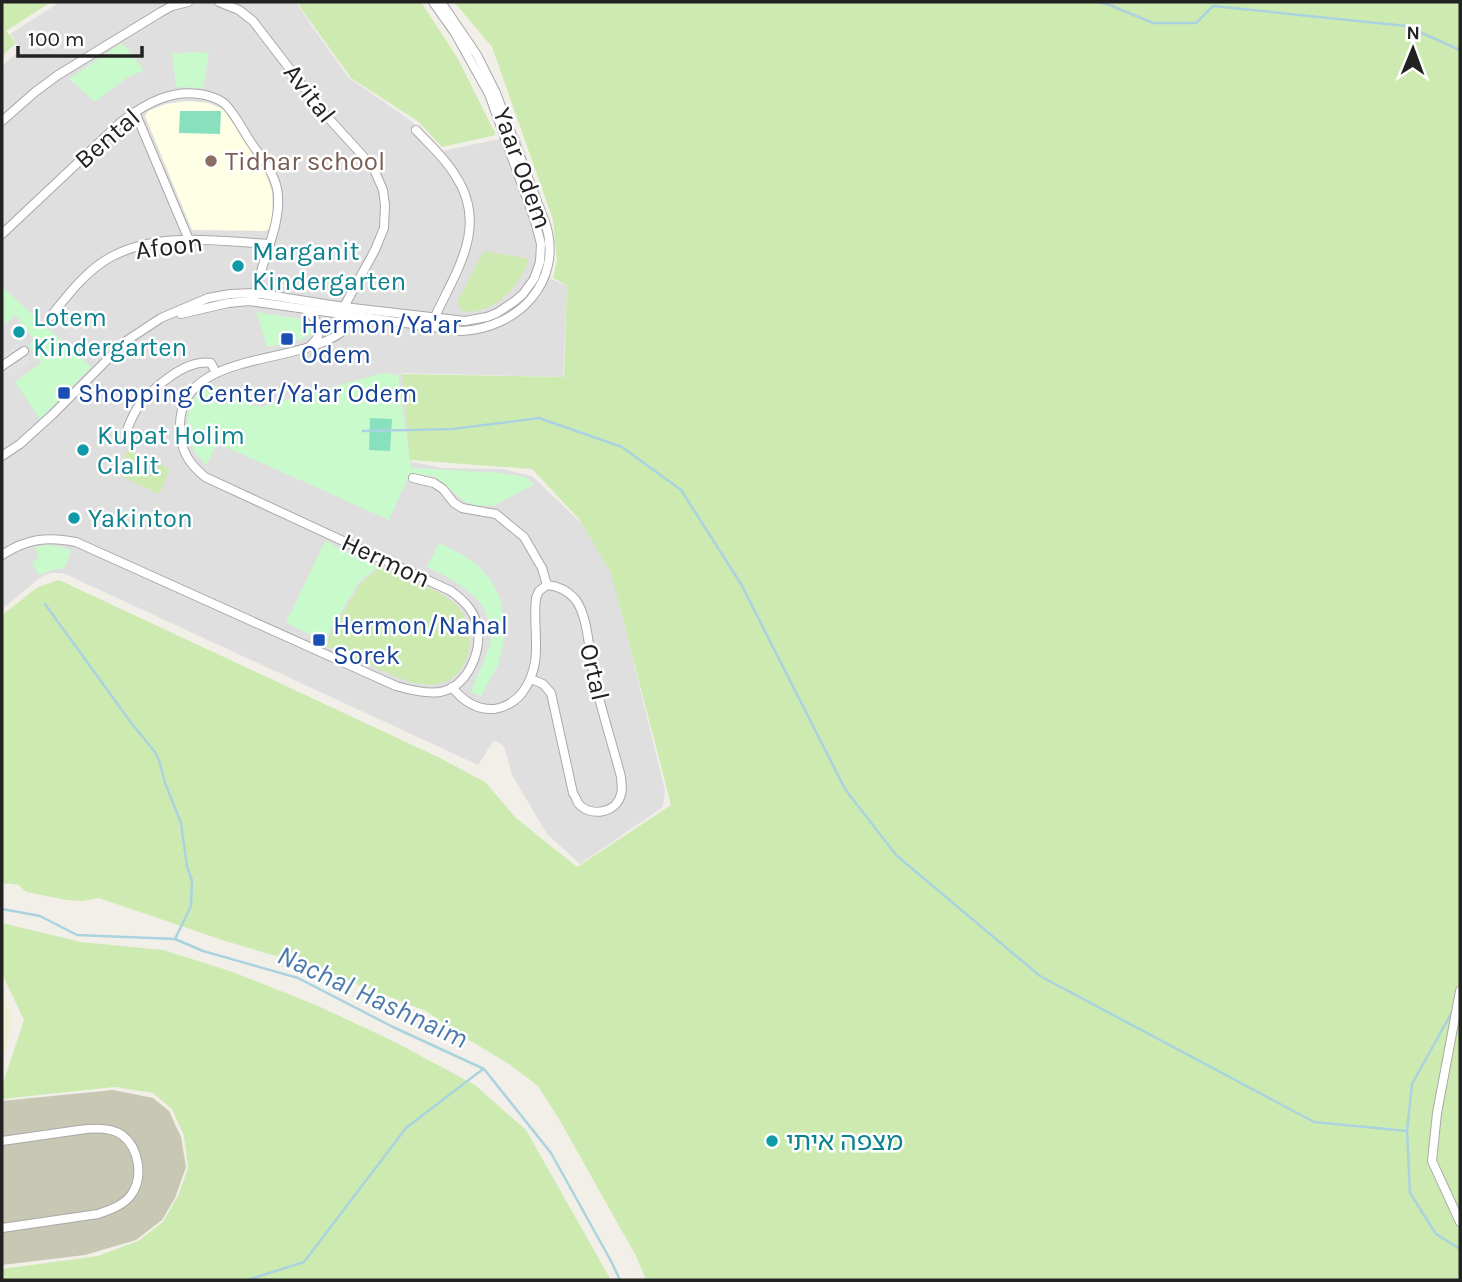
<svg xmlns="http://www.w3.org/2000/svg" width="1462" height="1282" font-family="Karla,'Noto Sans Hebrew',sans-serif">
  <style>
    .residential { fill: #e0dfdf }
    .education { fill: #ffffe5 }
    .construction { fill: #c7c7b4 }
    .farmland { fill: #eef0d5 }
    .grass { fill: #cdebb0 }
    .park { fill: #c8facc }
    .pitch { fill: #88e0be }
    .parking { fill: #e2e2e2 }
    .lines { fill: none; stroke-linecap: round; stroke-linejoin: round }
    .stream { stroke: #aad3df; stroke-width: 2.5 }
    .minor-casing { stroke: #a9a9a9; stroke-width: 10 }
    .minor { stroke: #fff; stroke-width: 8 }
    .education-dot { fill: #8d6e63; stroke: #fff; stroke-width: 2.5 }
    .culture-dot { fill: #0f9aa8; stroke: #fff; stroke-width: 2.5 }
    .transit-dot { fill: #1a4fb4; stroke: #fff; stroke-width: 2.5 }
    .labels { text-anchor: middle; stroke-width: 5; stroke-linejoin: round; paint-order: stroke }
    .street-label { font-size: 26px; fill: #222; stroke: #fff }
    .education-label { font-size: 26px; fill: #785e54; stroke: #fff; text-anchor: start }
    .culture-label { font-size: 26px; fill: #0d838f; stroke: #fff; text-anchor: start }
    .transit-label { font-size: 26px; fill: #164399; stroke: #fff; text-anchor: start }
    .water-label { font-size: 28px; font-style: italic; fill: #4a7aab; stroke: #fff }
  </style>
  <rect width="100%" height="100%" fill="#f2efe9"/>
  <!-- residential -->
  <path class="residential" d="M60,2h236l15,23 37,52 62,43 32,31 77,-16 36,106 -5,38 17,6 -4,92 -161,-4 9,72v17l33,6 59,1 29,7 64,61 11,15 58,239 -2,16 -83,57 -33,-30 -35,-59 -8,-29 -10,-6 -16,25 -415,-192h-13l-9,4 -39,32v-543l19,-17 -11,-15z"/>
  <!-- education -->
  <path class="education" d="M186,101l23,2 15,7 42,64 6,17 1,26 -1,8 -6,6 -74,-1 -47,-114 3,-5 18,-7z"/>
  <!-- construction -->
  <path class="construction" d="M113,1090l40,8 16,13 12,26 5,30 -11,31 -13,22 -26,20 -51,15 -83,10v-164z"/>
  <!-- farmland -->
  <path class="farmland" d="M2,994l11,25 -11,45z"/>
  <!-- grass -->
  <g class="grass">
    <path d="M2,2h49l-45,29 10,12 -14,13z"/>
    <path d="M298,2h123l37,57 38,76 -54,12 -23,-25 -68,-44 -49,-68z"/>
    <path d="M454,2h1006v1278h-814l-10,-24 -77,-137 -21,-33 -29,-22 -45,-27 -38,-26 -119,-46 -85,-25 -123,-42 -16,3 -16,-1 -41,-8 -7,-7 -17,-2v-268l36,-28 21,-7 379,177 47,25 31,36 61,49 94,-62 -60,-232 -32,-54 -47,-50 -122,-9 -8,-86 162,3 3,-92 -14,-7 4,-18 -4,-40 -61,-173z"/>
    <path d="M484,251l45,8c-9,27 -36,57 -67,52l-5,-9z"/>
    <path d="M128,449l42,20 -11,25 -40,-19z"/>
    <path d="M378,565c21,10 63,25 78,40 22,21 17,69 -14,78 -14,4 -30,0 -43,-5l-75,-33 37,-62 15,-12z"/>
    <path d="M2,923l79,19 82,8 67,21 86,34 77,36 82,44 51,45 85,150h-609v-11l96,-13 40,-15 25,-19 15,-26 10,-28 -4,-32 -12,-27 -19,-16 -38,-6 -113,12v-13l22,-66 -22,-46z"/>
  </g>
  <!-- park -->
  <g class="park">
    <path d="M122,43l22,27 -19,9 -30,23 -26,-23z"/>
    <path d="M191,52l18,1 -6,35 -27,-1 -4,-33z"/>
    <path d="M2,287l89,80 -51,52 -25,-37 26,-19 -12,-17 5,-7 -19,-24 -13,11z"/>
    <path d="M256,312l51,8c24,19 -30,25 -40,27z"/>
    <path d="M383,373l15,2 13,93 90,5 25,4 8,8 -41,21 -19,-1 -10,-4 -30,-25 -24,-3 -21,47 -172,-77 -11,22c-20,-17 -25,-48 -10,-70 3,-4 8,-8 12,-12l42,22 11,2z"/>
    <path d="M325,541l51,24 -1,5 -16,12 -35,59 -38,-18z"/>
    <path d="M439,543c16,8 35,16 46,30 22,25 24,64 12,94 -5,10 -11,19 -16,29l-10,-4c6,-18 15,-33 20,-52 1,-5 0,-10 -2,-16 -6,-31 -36,-44 -62,-57z"/>
    <path d="M46,545l12,1 13,4 -7,19h-10l-15,6 -7,-13 7,-3 -4,-12z"/>
  </g>
  <!-- pitch -->
  <g class="pitch">
    <path d="M180,111h41l-1,23 -41,-1z"/>
    <path d="M370,418l22,1 -2,32 -21,-1z"/>
  </g>
  <!-- parking -->
  <g class="parking">
    <path d="M67,296l26,21 -18,23 -24,-24z"/>
    <path d="M18,344l13,18 -22,15 -7,-12v-10z"/>
  </g>
  <g class="lines">
    <!-- stream -->
    <g class="stream">
      <path d="M1097,2l10,2 46,19h43l17,-17 193,20 54,24"/>
      <path d="M363,431l90,-2 86,-11 83,29 59,43 60,94 104,205 51,66 144,121 274,146 93,9"/>
      <path d="M45,604l87,120 23,28 4,8 6,23 16,40 6,43 5,15 -1,25 -16,33"/>
      <path d="M2,909l38,7 37,19 98,4 28,12 95,27 95,49 91,42 67,84 60,108 9,19"/>
      <path d="M1452,1012l-40,72 -5,47 3,62 26,41 24,15"/>
      <path d="M247,1280l57,-18 102,-134 77,-59"/>
    </g>
    <!-- minor casing -->
    <g class="minor-casing">
      <g id="minor">
        <path d="M135,112l54,128"/>
        <path d="M2,121l33,-29 23,-17 103,-63 11,-6 16,-4"/>
        <path d="M416,130c13,14 29,28 39,45 35,52 0,97 -22,146"/>
        <path d="M2,234l119,-112c25,-19 52,-34 84,-27 7,2 15,4 20,9 11,11 18,27 27,40 11,16 25,32 26,52 2,34 -18,67 -23,100"/>
        <path d="M307,311c13,11 18,23 3,35"/>
        <path d="M181,314l47,-11 21,-2 213,30c56,-3 101,-49 84,-106l-50,-132 -19,-38 -36,-53"/>
        <path d="M51,316c17,-21 34,-44 58,-58 48,-27 108,-17 160,-14"/>
        <path d="M2,366l22,-15"/>
        <path d="M128,427c3,-7 6,-14 10,-20 15,-19 47,-48 73,-44l5,10"/>
        <path d="M2,456l18,-12 32,-29 74,-74 35,-23 47,-20 22,-4 25,-1 89,14 121,14 22,-4 10,-4 18,-12 8,-7 11,-15 6,-17 1,-18 -6,-23 -46,-127 -34,-61 -22,-31"/>
        <path d="M413,478l21,5 9,6 11,14 8,5 34,6 28,23 18,31 5,17"/>
        <path d="M2,555c24,-16 45,-19 74,-13l320,144c14,4 30,8 44,6 28,-5 43,-42 37,-67 -3,-15 -14,-25 -26,-34l-246,-114c-18,-15 -25,-28 -25,-52 1,-76 118,-58 163,-94l-3,-17 35,-64 9,-22 1,-23 -2,-15 -10,-23 -51,-56 -69,-90 -14,-11 -20,-8"/>
        <path d="M531,679l12,5 8,9 22,100c1,0 5,10 5,10 12,15 39,10 43,-9 2,-5 0,-12 0,-17 -9,-35 -21,-70 -28,-105 -4,-21 -5,-57 -18,-73 -8,-9 -17,-13 -28,-14"/>
        <path d="M452,687c10,13 24,23 42,22 10,-1 22,-8 28,-16 23,-31 10,-60 14,-95l3,-7 8,-6"/>
        <path d="M1460,991l-23,122 -5,48 28,61"/>
        <path d="M2,1141l77,-11c14,-2 32,-3 43,5 17,13 22,42 9,60 -7,10 -21,15 -33,19l-96,14"/>
      </g>
    </g>
    <!-- minor -->
    <use href="#minor" class="minor"/>
  </g>
  <!-- markers -->
  <circle class="education-dot" cx="211" cy="161" r="7"/>
  <g class="culture-dot">
    <circle cx="238" cy="266" r="7"/>
    <circle cx="19" cy="332" r="7"/>
    <circle cx="83" cy="450" r="7"/>
    <circle cx="74" cy="518" r="7"/>
    <circle cx="772" cy="1141" r="7"/>
  </g>
  <g class="transit-dot">
    <rect x="280" y="332" width="14" height="14" rx="3.5"/>
    <rect x="57" y="386" width="14" height="14" rx="3.5"/>
    <rect x="312" y="633" width="14" height="14" rx="3.5"/>
  </g>
  <g class="labels">
    <!-- street labels -->
    <g class="street-label">
      <text transform="translate(310 93) rotate(52)" y="9">Avital</text>
      <text transform="translate(107 138) rotate(-41)" y="9">Bental</text>
      <text transform="translate(523 168) rotate(70)" y="9">Yaar Odem</text>
      <text transform="translate(169 246) rotate(-7)" y="9">Afoon</text>
      <text transform="translate(386 560) rotate(25)" y="9">Hermon</text>
      <text transform="translate(595 672) rotate(77)" y="9">Ortal</text>
    </g>
    <!-- education labels -->
    <g class="education-label">
      <text x="225" y="170">Tidhar school</text>
    </g>
    <!-- culture labels -->
    <g class="culture-label">
      <text x="252" y="260">Marganit<tspan x="252" dy="30">Kindergarten</tspan></text>
      <text x="33" y="326">Lotem<tspan x="33" dy="30">Kindergarten</tspan></text>
      <text x="97" y="444">Kupat Holim<tspan x="97" dy="30">Clalit</tspan></text>
      <text x="88" y="527">Yakinton</text>
      <text x="786" y="1150">מצפה איתי</text>
    </g>
    <!-- transit labels -->
    <g class="transit-label">
      <text x="301" y="333">Hermon/Ya'ar<tspan x="301" dy="30">Odem</tspan></text>
      <text x="78" y="402">Shopping Center/Ya'ar Odem</text>
      <text x="333" y="634">Hermon/Nahal<tspan x="333" dy="30">Sorek</tspan></text>
    </g>
    <!-- water labels -->
    <g class="water-label">
      <text transform="translate(373 996) rotate(25)" y="10">Nachal Hashnaim</text>
    </g>
  </g>
  <!-- border -->
  <rect width="1462" height="1282" fill="none" stroke="#222222" stroke-width="7"/>
  <!-- north arrow -->
  <g transform="translate(1413 49) rotate(1)" stroke="#ffffff" stroke-width="5" paint-order="stroke">
  <path d="M0-5L12 26L0 18L-12 26Z" fill="#222222"/>
  <text y="-10" font-size="19" font-weight="bold" text-anchor="middle" fill="#222222">N</text>
  </g>
  <!-- scale -->
  <path d="M18 46v10h124v-10" fill="none" stroke="#222222" stroke-width="3.5"/>
  <text x="28" y="46" font-size="21" fill="#222222" stroke="#ffffff" stroke-width="5" paint-order="stroke">100 m</text>
</svg>
